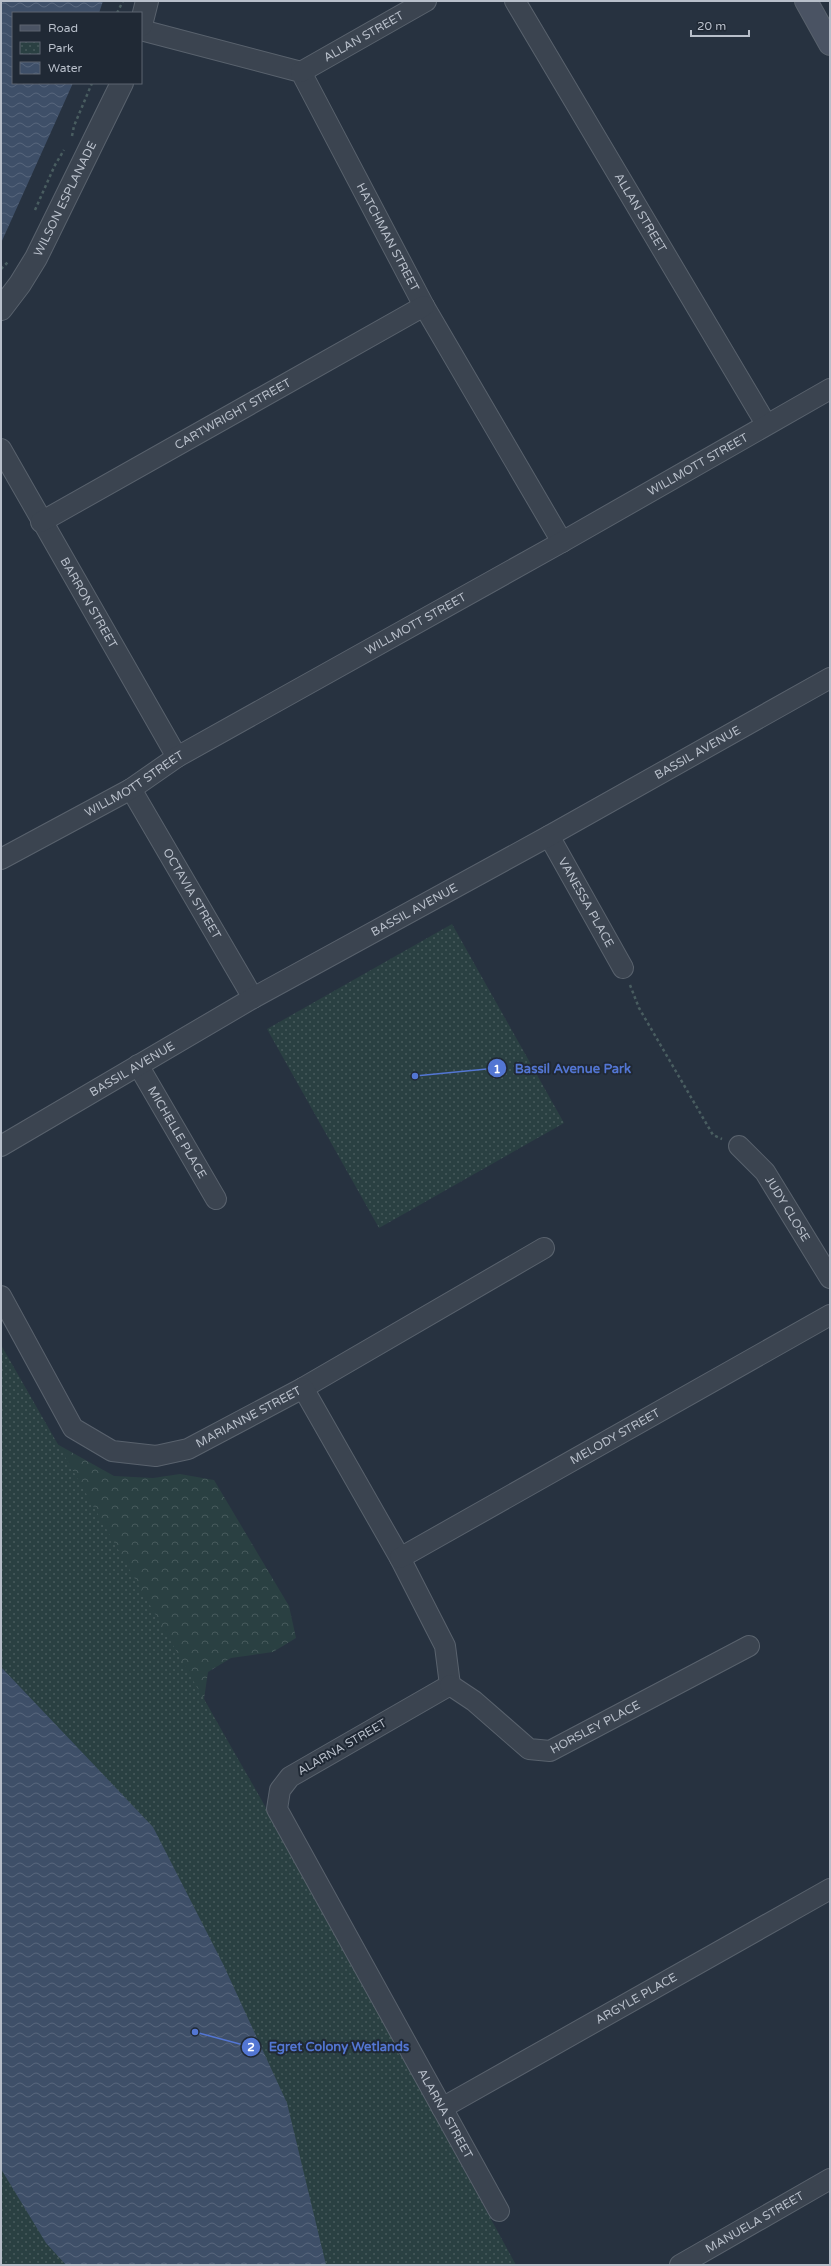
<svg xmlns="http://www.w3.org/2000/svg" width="831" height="2266" font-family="'Varela Round',sans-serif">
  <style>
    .forest { fill: url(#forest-crowns) }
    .park { fill: url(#park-dots) }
    .water { fill: url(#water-waves) }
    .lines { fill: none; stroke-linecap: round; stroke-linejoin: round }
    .minor-casing { stroke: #59626d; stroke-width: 22 }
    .tertiary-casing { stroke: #59626d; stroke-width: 24 }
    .secondary-casing { stroke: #59626d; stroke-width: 24 }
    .path { stroke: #495d60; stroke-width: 2.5; stroke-dasharray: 3 3; stroke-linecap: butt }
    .minor { stroke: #3b4450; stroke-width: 20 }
    .tertiary { stroke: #3b4450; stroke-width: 22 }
    .secondary { stroke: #4a5363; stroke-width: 22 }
    .labels { text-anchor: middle; stroke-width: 4; stroke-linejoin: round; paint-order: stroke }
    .street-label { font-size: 12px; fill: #b8bfca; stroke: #202935 }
    .leader { fill: none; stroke: #5376d3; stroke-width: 1.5 }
    .callout-dot { fill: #5376d3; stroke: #202935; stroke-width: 1.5 }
    .mark-label { font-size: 12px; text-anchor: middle; font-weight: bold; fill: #fff }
    .callout-label { font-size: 13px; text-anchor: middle; font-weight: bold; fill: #5376d3; stroke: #202935; stroke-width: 4; stroke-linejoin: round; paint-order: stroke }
  </style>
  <defs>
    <pattern id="forest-crowns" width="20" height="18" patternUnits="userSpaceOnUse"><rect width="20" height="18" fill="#2a4042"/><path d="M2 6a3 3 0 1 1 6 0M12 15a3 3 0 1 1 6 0" fill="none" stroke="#475a5c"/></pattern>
    <pattern id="park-dots" width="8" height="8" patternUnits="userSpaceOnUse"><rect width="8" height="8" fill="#2a4042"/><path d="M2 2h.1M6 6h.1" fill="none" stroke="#475a5c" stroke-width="1.8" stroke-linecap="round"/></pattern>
    <pattern id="water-waves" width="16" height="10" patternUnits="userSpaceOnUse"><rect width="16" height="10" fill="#3e4f68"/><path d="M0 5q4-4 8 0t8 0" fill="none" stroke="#58677c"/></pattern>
  </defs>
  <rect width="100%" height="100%" fill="#273240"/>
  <!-- forest -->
  <path class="forest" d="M1,1345l56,99 57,32 39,2 27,-4 34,6 75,126 7,32 -23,14 -42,6 -23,14 -4,27 311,566z"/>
  <!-- park -->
  <g class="park">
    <path d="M452,924l112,199 -185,105 -112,-199z"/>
    <path d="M1,1345l260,454 255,466h-515z"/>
  </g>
  <!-- water -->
  <g class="water">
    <path d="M1,1h102l-4,12h-86v70h60l-72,160z"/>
    <path d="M1,1667l152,160 70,137 64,139 39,162h-260l-20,-22 -45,-74z"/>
  </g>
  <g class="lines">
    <!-- minor casing -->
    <g class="minor-casing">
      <g id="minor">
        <path id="s1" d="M515,1l251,423"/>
        <path id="s2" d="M141,30l160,42 123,234 138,236"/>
        <path id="s3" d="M301,72l125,-71"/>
        <path id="s4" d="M1,449l176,308"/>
        <path id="s5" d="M41,522l383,-216"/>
        <path id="s6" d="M131,789l122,209"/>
        <path id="s7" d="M549,836l74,132"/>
        <path id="s8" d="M1,859l130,-70 46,-32 385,-215 268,-153"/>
        <path id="s9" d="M138,1065l78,134"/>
        <path id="s10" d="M1,1146l252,-148 296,-162 281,-158"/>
        <path id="s11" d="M739,1146l26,26 65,106"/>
        <path id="s12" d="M1,1296l72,132 39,23 44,5 32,-7 115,-61 241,-140"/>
        <path id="s13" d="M303,1388l97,170 45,88 5,39 -160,92 -10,13 -3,19 222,402"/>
        <path id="s14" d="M400,1558l430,-243"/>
        <path id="s15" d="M450,1685l24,16 55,48 21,2 199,-105"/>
        <path id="s16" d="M442,2108l388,-219"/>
        <path id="s17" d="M680,2265l150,-86"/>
      </g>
    </g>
    <!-- tertiary casing -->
    <g class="tertiary-casing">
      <g id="tertiary">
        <path d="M141,25l6,-24"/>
        <path id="s18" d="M1,309l19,-25 16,-26 86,-175"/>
      </g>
    </g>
    <!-- secondary casing -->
    <g class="secondary-casing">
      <path id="secondary" d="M806,1l24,43"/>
    </g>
    <!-- path -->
    <g class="path">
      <path d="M117,13l6,-12"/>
      <path d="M72,136l2,-10 18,-43"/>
      <path d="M35,210l20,-45 9,-15"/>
      <path d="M1,269l7,-7"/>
      <path d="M630,985l9,23 74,127 9,4"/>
    </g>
    <!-- minor -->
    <use href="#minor" class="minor"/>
    <!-- tertiary -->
    <use href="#tertiary" class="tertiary"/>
    <!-- secondary -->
    <use href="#secondary" class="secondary"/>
  </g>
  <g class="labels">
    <!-- street labels -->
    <g class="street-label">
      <text dy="4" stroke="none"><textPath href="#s3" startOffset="72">ALLAN STREET</textPath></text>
      <text dy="4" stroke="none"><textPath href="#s18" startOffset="128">WILSON ESPLANADE</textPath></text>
      <text dy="4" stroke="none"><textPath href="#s1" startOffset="246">ALLAN STREET</textPath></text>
      <text dy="4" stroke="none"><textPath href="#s2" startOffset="352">HATCHMAN STREET</textPath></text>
      <text dy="4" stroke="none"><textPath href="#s5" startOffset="220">CARTWRIGHT STREET</textPath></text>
      <text dy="4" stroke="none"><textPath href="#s8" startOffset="801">WILLMOTT STREET</textPath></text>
      <text dy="4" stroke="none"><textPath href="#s4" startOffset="177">BARRON STREET</textPath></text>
      <text dy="4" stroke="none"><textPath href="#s8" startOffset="477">WILLMOTT STREET</textPath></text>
      <text dy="4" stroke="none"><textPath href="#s10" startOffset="800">BASSIL AVENUE</textPath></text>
      <text dy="4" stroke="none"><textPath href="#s8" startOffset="153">WILLMOTT STREET</textPath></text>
      <text dy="4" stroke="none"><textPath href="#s6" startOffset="121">OCTAVIA STREET</textPath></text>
      <text dy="4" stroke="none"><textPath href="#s7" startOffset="76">VANESSA PLACE</textPath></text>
      <text dy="4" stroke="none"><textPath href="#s10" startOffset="476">BASSIL AVENUE</textPath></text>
      <text dy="4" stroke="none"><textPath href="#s10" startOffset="152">BASSIL AVENUE</textPath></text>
      <text dy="4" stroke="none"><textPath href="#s9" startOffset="78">MICHELLE PLACE</textPath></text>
      <text dy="4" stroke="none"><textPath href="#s11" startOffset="80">JUDY CLOSE</textPath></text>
      <text dy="4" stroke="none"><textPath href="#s12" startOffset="341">MARIANNE STREET</textPath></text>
      <text dy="4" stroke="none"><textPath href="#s14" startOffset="247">MELODY STREET</textPath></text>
      <text dy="4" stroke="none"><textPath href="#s15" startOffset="174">HORSLEY PLACE</textPath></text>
      <text transform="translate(342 1747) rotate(-30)" y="4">ALARNA STREET</text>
      <text dy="4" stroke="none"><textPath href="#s16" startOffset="223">ARGYLE PLACE</textPath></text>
      <text dy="4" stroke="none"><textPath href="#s13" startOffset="902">ALARNA STREET</textPath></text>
      <text dy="4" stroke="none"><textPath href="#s17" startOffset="86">MANUELA STREET</textPath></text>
    </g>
  </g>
  <!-- callouts -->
  <path class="leader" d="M415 1076L497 1068M195 2032L251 2047"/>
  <g class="callout-dot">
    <circle cx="415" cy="1076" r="4"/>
    <circle cx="195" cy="2032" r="4"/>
    <circle cx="497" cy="1068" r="10"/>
    <circle cx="251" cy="2047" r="10"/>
  </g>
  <g class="mark-label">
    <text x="497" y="1073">1</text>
    <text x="251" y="2051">2</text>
  </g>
  <g class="callout-label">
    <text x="573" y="1073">Bassil Avenue Park</text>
    <text x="339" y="2051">Egret Colony Wetlands</text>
  </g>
  <!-- border -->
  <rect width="831" height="2266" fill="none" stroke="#b8bfca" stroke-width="4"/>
  <!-- legend -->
  <rect x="12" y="12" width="130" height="72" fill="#202935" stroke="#5d6571"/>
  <rect x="20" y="25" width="20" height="6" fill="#4a5363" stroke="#5d6571"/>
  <text x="48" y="32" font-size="12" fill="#b8bfca">Road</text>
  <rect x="20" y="42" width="20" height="12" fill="url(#park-dots)" stroke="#5d6571"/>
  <text x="48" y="52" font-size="12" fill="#b8bfca">Park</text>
  <rect x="20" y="62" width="20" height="12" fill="url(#water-waves)" stroke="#5d6571"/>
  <text x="48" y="72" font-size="12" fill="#b8bfca">Water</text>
  <!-- scale -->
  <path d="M691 30v6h58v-6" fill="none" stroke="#b8bfca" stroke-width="2"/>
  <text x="697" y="30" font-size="12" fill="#b8bfca" stroke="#202935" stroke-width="3" paint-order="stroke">20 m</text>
</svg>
